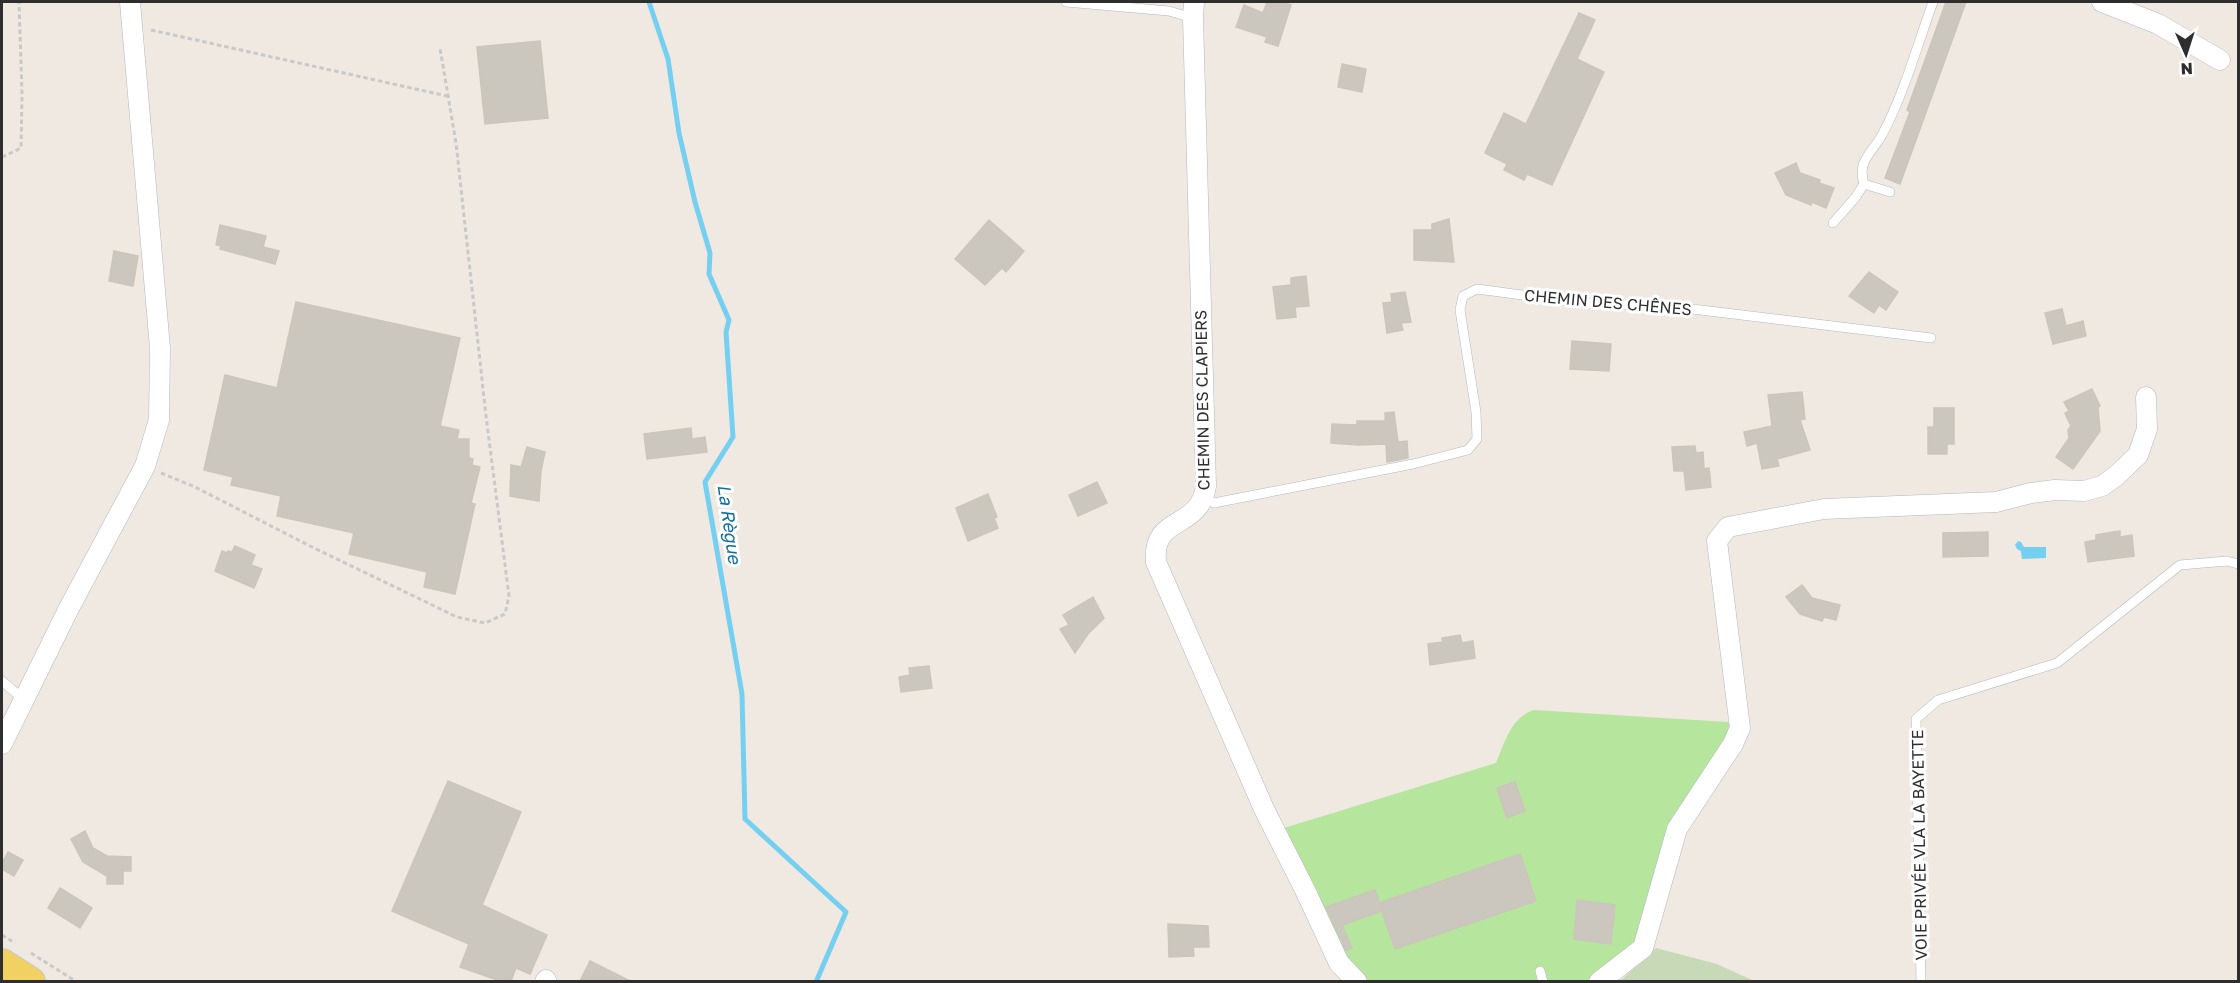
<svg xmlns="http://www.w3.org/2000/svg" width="2240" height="983" font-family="'Golos Text',sans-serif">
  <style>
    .green { fill: #b6e59e }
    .cemetery { fill: #c8d9b8 }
    .water { fill: #75cff0 }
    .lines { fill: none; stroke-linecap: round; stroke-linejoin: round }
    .stream { stroke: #75cff0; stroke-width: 5 }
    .building { fill: #cbc7bf; stroke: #cbc5ba; stroke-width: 1.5 }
    .lane-casing { stroke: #b4b7c1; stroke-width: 10 }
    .street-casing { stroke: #b4b7c1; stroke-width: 21 }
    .primary-casing { stroke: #c9c9c9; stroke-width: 32 }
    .path { stroke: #c9c9c9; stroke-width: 3; stroke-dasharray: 4.5 3; stroke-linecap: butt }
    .lane { stroke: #fff; stroke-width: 9 }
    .street { stroke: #fff; stroke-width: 20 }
    .primary { stroke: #f2d163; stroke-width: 30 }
    .labels { text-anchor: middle; stroke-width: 6; stroke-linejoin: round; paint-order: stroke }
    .street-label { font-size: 16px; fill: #2e2e2e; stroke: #fff }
    .water-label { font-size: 18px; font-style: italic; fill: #0d6fa3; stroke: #fff }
  </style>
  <rect width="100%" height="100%" fill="#efe9e1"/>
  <!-- green -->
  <path class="green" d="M1534,710l194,12 11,23 -60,89 -24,92 -44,55 -240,1 -17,-8 -70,-146 212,-65c9,-21 15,-46 38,-53z"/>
  <!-- cemetery -->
  <path class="cemetery" d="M1656,948l61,16 37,17 -135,1z"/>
  <!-- water -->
  <path class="water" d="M2018,541l3,1 3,5h22v11l-24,1 -1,-8 -4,-2 -2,-4z"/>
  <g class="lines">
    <!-- stream -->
    <path class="stream" d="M649,2l19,57 11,74 16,69 15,51 -1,21 20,46 -3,12 7,105 -28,45 37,212 3,125 101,93 -30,70"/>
  </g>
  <!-- building -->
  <g class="building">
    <path d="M1267,2h15l9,3 -13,41 -13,-4 2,-5 -31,-10 8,-22 19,8z"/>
    <path d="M1946,2h20l-66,182 -15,-6 25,-66 -3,-2z"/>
    <path d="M1579,13l16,7 -18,39 27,13 -52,113 -25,-11 -3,6 -20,-10 3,-6 -22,-11 19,-40 22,11z"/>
    <path d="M540,41l8,77 -63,6 -8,-77z"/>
    <path d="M1342,64l24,5 -4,23 -24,-5z"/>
    <path d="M1796,163l4,10 20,7 -1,3 15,5 -8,20 -14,-6 -1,3 -25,-10 -11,-22z"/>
    <path d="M1449,219l5,43 -40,-2v-30h18v-6z"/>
    <path d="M989,220l35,31 -18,21 -4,-4 -17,17 -30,-26z"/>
    <path d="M220,225l46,11 -3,11 16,4 -4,13 -55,-15 1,-3 -5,-1z"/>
    <path d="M114,251l24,5 -5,30 -24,-5z"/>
    <path d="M1869,272l29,20 -12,18 -7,-5 -5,8 -25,-17z"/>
    <path d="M1306,276l3,30 -14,1 1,10 -19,2 -4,-32 18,-2v-7z"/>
    <path d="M1405,292l6,30 -10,1 2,7 -16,3 -4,-30 9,-1 -1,-8z"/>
    <path d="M296,302l164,36 -20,88 19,4 -2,9h12v19l4,1 -1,6 8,2 -9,36 4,1 -20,90 -31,-7 3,-15 -78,-18 5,-21 -77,-17 4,-20 -50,-11 2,-8 -29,-7 21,-95 52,13z"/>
    <path d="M2062,309l4,17 17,-5 3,15 -33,8 -8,-31z"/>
    <path d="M1572,341l39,3 -2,27 -39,-2z"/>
    <path d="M2092,389l8,17 -2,1 2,24 -27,38 -17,-12 13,-19 -1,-8 3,-4 -6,-13 4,-2 -5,-9z"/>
    <path d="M1802,392l3,27 -5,1 10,30 -33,9 2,7 -17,3 -5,-26 -10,3 -3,-14 28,-6 -4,-31z"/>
    <path d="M1934,408h20v36h-7v10h-19v-27h6z"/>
    <path d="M1394,412l4,30 9,-1 1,17 -21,4 -1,-18 -27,1 -28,-2 1,-19 25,1v-4h28l1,12 -1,-20z"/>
    <path d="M691,428l1,11 13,-2 2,15 -60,7 -3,-25z"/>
    <path d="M1695,446l1,7 7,-1 1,17 5,-1 2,19 -25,3 -2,-19h-10l-2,-24z"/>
    <path d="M527,447l18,5 -4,19 -2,30 -29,-5 1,-31 10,2z"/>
    <path d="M1097,482l10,21 -29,13 -9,-21z"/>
    <path d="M988,494l9,23 -3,1 4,10 -30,13 -12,-33z"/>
    <path d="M2120,531v6l12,-2 2,21 -46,6 -3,-20 11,-2v-5z"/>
    <path d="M1988,532v24l-45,1v-24z"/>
    <path d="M235,546l20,9 -4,10 11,4 -8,19 -39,-17 7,-20 5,2 1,-2 4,1z"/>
    <path d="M1802,585l10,13 28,7 -4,15 -12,-3 -2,4 -22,-7 -14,-17z"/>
    <path d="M1093,597l11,21 -16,16 -13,19 -15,-24 9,-4 -6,-10z"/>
    <path d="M1460,635l2,8 11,-2 2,17 -45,7 -2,-21 15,-2 -1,-4z"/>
    <path d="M929,666l3,22 -31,4 -2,-15 11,-2 -1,-7z"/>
    <path d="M448,781l73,31 -39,93 65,30 -17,39 -14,-6 -5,13h-11l-40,-14 9,-23 -77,-33z"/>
    <path d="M1515,782l10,29 -18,7 -10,-30z"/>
    <path d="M85,831l8,17 14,8 24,1v14h-8v13h-16v-8l-24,-14 -12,-23z"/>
    <path d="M8,852l15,8 -9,16 -12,-7v-6z"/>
    <path d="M1520,854l16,47 -141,48 -16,-46z"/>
    <path d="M60,888l32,20 -12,20 -32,-20z"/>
    <path d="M1375,890l7,21 -40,14 10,23 -6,2 -20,-43z"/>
    <path d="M1577,900l38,5 -4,39 -37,-5z"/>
    <path d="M1168,924l40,2 1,21h-16l1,9 -25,1z"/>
    <path d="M590,961l40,20h-50z"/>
  </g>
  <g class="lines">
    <!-- lane casing -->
    <g class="lane-casing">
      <g id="lane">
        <path d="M1066,2l103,9 24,7"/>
        <path d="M1890,192l-26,-8c-7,-23 7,-30 18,-49 22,-41 35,-89 51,-133"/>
        <path d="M1833,223l22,-25 9,-14"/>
        <path d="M1204,498l10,5 199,-39 55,-14 9,-11 -1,-27 -16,-102 3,-14 14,-7 106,14 93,4 255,31"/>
        <path d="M2,681l21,18"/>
        <path d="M1540,971l3,11"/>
        <path d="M1921,982l-5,-263 22,-19 119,-37 123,-98 47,-4 11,3"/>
      </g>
    </g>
    <!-- street casing -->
    <g class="street-casing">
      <g id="street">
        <path d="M1194,2l-1,16 13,468c-7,46 -54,27 -50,76l108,247 41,81 34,73 18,19"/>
        <path d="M2102,2l56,22 62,36"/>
        <path d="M2,744l67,-136 76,-142 14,-46 1,-72 -30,-346"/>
        <path d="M545,982l1,-2"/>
        <path d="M1599,982l44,-34 34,-119 56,-85 7,-16 -23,-187 11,-14 96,-18 172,-7 35,-9 24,-3 29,1 18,-5 14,-10 22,-21 9,-26 -1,-32"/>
      </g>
    </g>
    <!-- primary casing -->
    <g class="primary-casing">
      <path id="primary" d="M2,964l28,18"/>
    </g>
    <!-- path -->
    <g class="path">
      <path d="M151,30l296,66"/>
      <path d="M2,157l19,-9 1,-53 -3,-93"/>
      <path d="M161,473l34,14 115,59 147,71 28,6 20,-9 4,-18 -23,-180 -30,-273 -16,-95"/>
      <path d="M2,935l13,8"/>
      <path d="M31,953l46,29"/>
    </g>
    <!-- lane -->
    <use href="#lane" class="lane"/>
    <!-- street -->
    <use href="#street" class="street"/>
    <!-- primary -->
    <use href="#primary" class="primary"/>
  </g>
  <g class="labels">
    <!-- street labels -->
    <g class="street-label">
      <text transform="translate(1608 302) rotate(5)" y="6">CHEMIN DES CHÊNES</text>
      <text transform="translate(1202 400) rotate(-91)" y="6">CHEMIN DES CLAPIERS</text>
      <text transform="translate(1919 845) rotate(-91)" y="6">VOIE PRIVÉE VLA LA BAYETTE</text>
    </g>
    <!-- water labels -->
    <g class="water-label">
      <text transform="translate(729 524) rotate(82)" y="6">La Règue</text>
    </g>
  </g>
  <!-- border -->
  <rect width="2240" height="983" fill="none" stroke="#2e2e2e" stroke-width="6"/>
  <!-- north arrow -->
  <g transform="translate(2186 54) rotate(177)" stroke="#ffffff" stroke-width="4.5" paint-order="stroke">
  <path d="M0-4.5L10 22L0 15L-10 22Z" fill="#2e2e2e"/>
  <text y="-9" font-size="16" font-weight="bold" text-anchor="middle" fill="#2e2e2e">N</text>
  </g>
</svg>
